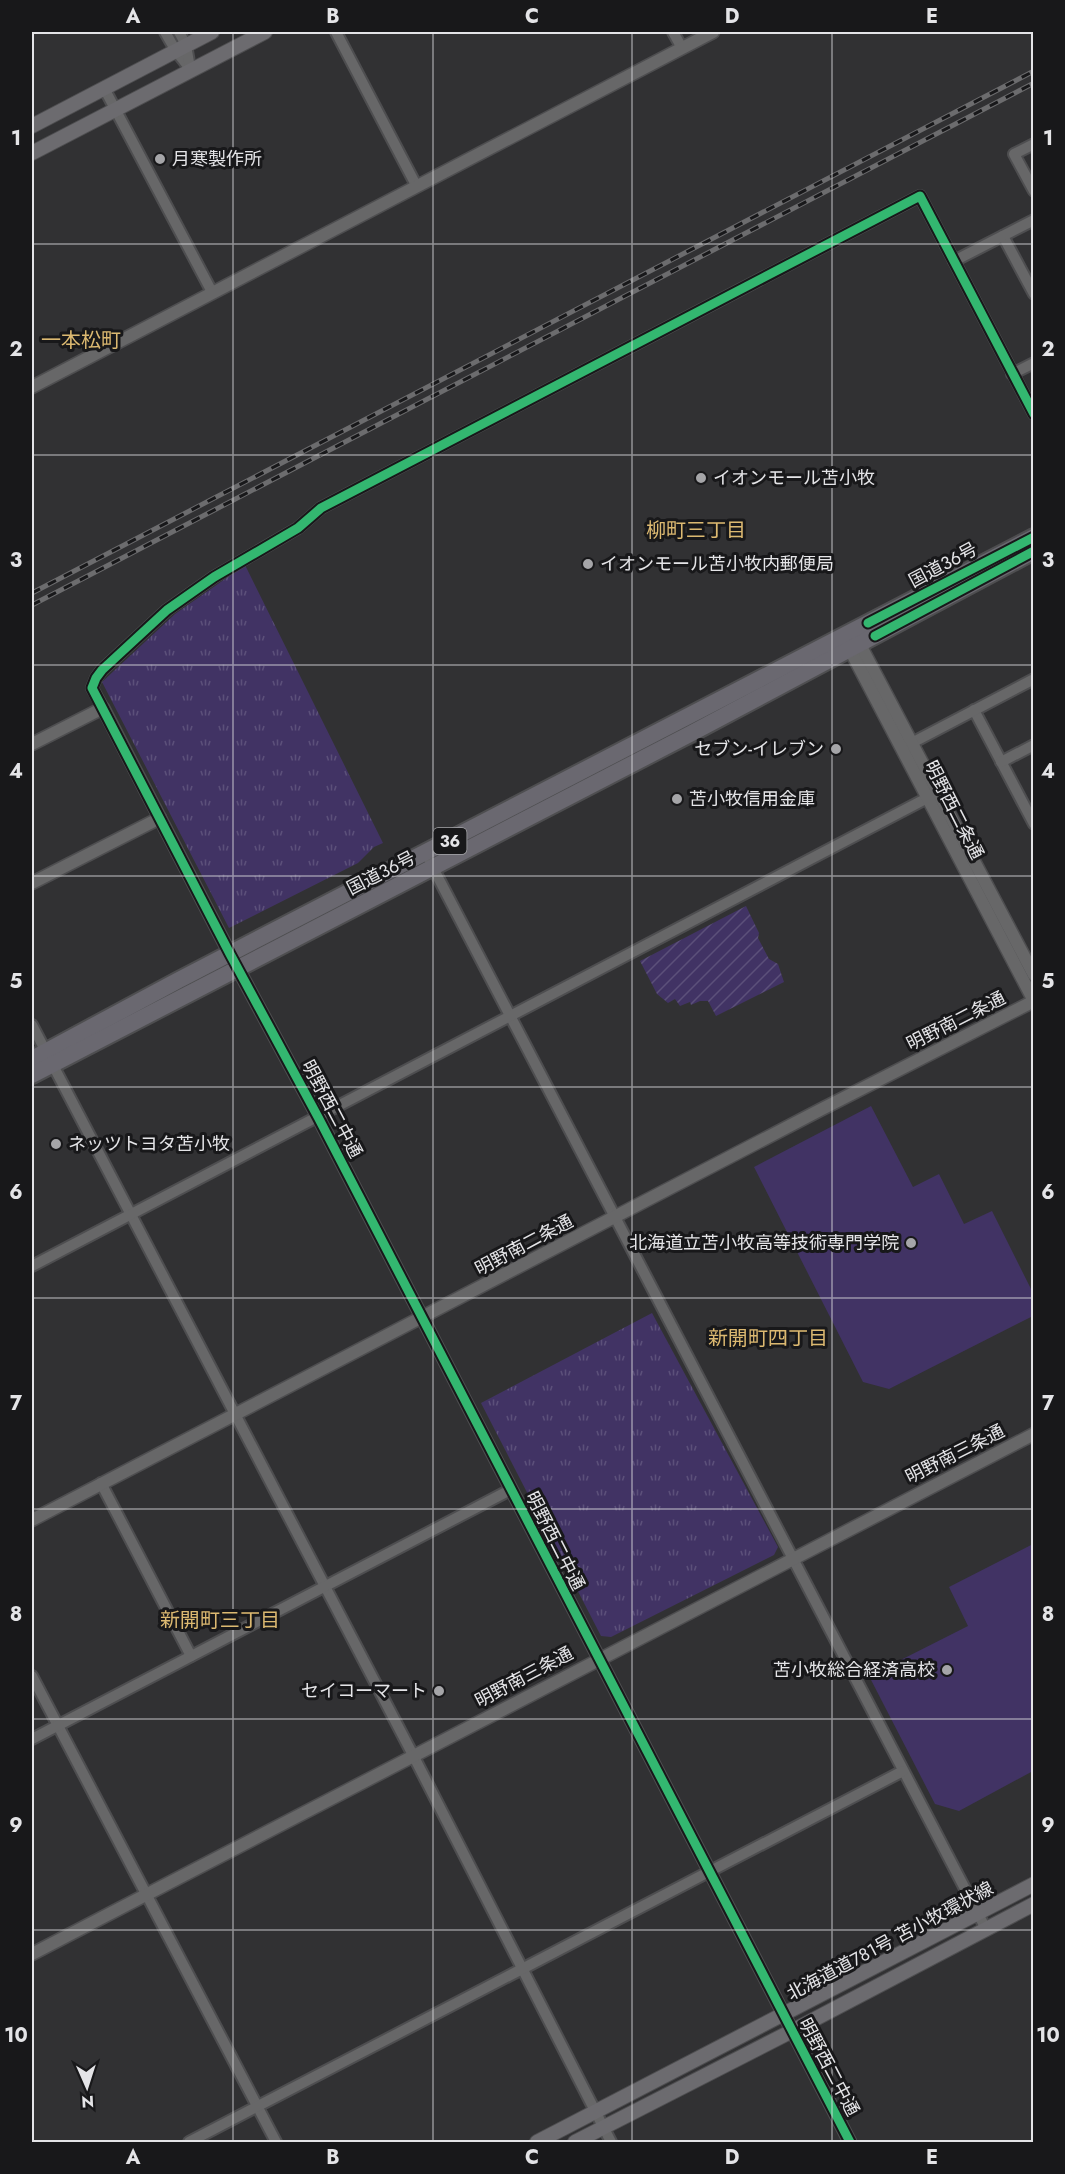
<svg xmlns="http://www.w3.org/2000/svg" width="1065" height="2174" font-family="Jost,'Noto Sans JP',sans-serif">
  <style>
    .grass { fill: url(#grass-tufts) }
    .garden { fill: url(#garden-furrows) }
    .pitch { fill: #413364 }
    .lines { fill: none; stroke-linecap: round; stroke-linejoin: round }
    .minor-casing { stroke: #4e4e50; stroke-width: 14 }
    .tertiary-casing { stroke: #4e4e50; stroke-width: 15 }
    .secondary-casing { stroke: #4e4e50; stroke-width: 16 }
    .trunk-casing { stroke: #4e4e50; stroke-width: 20 }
    .minor { stroke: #676768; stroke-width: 10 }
    .tertiary { stroke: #676768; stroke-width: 12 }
    .secondary { stroke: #6c6b6f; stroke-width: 14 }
    .trunk { stroke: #6a6870; stroke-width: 16 }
    .rail-casing { stroke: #6c6c6e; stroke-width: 5 }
    .rail { stroke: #18181a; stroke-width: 3; stroke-dasharray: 9; stroke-linecap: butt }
    .cycleway-casing { stroke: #18181a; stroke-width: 13 }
    .cycleway { stroke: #33b770; stroke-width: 9 }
    .grid { fill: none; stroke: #e4e4e7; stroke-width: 1.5; stroke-opacity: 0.55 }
    .poi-dot { fill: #a5a5a8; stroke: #18181a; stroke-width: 2 }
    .labels { text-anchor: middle; stroke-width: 6; stroke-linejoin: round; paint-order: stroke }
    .shield { fill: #18181a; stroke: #a7a7aa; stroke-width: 1.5 }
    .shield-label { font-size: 16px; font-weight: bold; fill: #e4e4e7 }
    .poi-label { font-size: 18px; fill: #e4e4e7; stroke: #18181a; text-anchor: start }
    .street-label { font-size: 18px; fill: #e4e4e7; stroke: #18181a }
    .neighbourhood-label { font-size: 20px; fill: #dcb971; stroke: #18181a }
    .neatline { fill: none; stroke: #e4e4e7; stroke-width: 2 }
    .grid-label { font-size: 20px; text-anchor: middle; font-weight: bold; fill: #e4e4e7 }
  </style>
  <defs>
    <pattern id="grass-tufts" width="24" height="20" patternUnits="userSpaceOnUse" patternTransform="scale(1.5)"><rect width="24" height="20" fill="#413364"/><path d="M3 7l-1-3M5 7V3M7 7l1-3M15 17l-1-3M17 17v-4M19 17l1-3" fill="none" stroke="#5c507a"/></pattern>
    <pattern id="garden-furrows" width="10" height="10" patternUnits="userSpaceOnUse" patternTransform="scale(1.5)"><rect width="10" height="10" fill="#413364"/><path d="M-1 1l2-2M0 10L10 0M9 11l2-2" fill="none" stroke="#5c507a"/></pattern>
  </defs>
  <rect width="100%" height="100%" fill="#313133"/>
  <!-- grass -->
  <g class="grass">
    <path d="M245,565l138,278 -9,4 -16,16 -129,65 -127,-246 73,-68z"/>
    <path d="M652,1313l126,234 -4,8 -163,82 -10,-1 -120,-233z"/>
  </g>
  <!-- garden -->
  <path class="garden" d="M746,906l13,27 -1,5 11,21 9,5 6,18 -68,34 -8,-15h-8l-9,4 -1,-3 -10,4 -5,-7 -7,4 -11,-9 -17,-33z"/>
  <!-- pitch -->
  <g class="pitch">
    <path d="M871,1106l42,81 26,-13 25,50 28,-13 41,82v23l-144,73 -26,-7 -109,-215z"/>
    <path d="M1033,1544v227l-74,40 -24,-7 -66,-128 99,-50 -19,-39z"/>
  </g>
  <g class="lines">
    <!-- minor casing -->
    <g class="minor-casing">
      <g id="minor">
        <path d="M165,32l11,19 15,19"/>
        <path d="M179,32l7,13 4,23"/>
        <path d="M336,32l80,153"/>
        <path d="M673,32l9,16"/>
        <path d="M104,88l108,204"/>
        <path d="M1034,144l-20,10 20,37"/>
        <path d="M1003,236l31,58"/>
        <path d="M954,261l80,-41"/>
        <path d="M1012,374l22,-11"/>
        <path d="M103,708l-11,-20 4,-10 6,-8 65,-60 47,-33 84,-49 23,-20 599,-312 114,218"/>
        <path d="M974,710l60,114"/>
        <path d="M906,746l128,-67"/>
        <path d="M1001,762l33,-17"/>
        <path d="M430,862l556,1067"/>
        <path d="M32,1025l381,730 198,387"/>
        <path d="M32,1266l901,-471"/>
        <path d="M101,1483l90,173"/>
        <path d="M32,1676l244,466"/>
        <path d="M32,1739l478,-249"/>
        <path d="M189,2142l714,-371"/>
      </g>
    </g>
    <!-- tertiary casing -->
    <g class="tertiary-casing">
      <g id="tertiary">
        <path d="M32,387l681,-355"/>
        <path d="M856,637l178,338"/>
        <path d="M847,644l187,357"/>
        <path d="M32,744l71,-36 127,246 88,163 532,1025"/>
        <path d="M32,883l128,-65"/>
        <path d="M32,1520l788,-410 214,-109"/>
        <path d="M32,1954l1002,-520"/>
      </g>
    </g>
    <!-- secondary casing -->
    <g class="secondary-casing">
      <g id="secondary">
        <path d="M32,126l180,-94"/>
        <path d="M32,153l233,-121"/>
        <path d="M537,2142l497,-258"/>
        <path d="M575,2142l217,-111 242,-127"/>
      </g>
    </g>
    <!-- trunk casing -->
    <g class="trunk-casing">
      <g id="trunk">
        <path d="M32,1059l145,-78 857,-444"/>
        <path d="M32,1075l658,-341 344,-183"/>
      </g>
    </g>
    <!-- minor -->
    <use href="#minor" class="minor"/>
    <!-- tertiary -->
    <use href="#tertiary" class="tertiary"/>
    <!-- secondary -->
    <use href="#secondary" class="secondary"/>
    <!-- trunk -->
    <use href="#trunk" class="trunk"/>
    <!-- rail casing -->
    <g class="rail-casing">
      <g id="rail">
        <path d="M32,593l1002,-522"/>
        <path d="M32,605l1002,-522"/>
      </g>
    </g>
    <!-- rail -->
    <use href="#rail" class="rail"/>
    <!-- cycleway casing -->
    <g class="cycleway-casing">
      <g id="cycleway">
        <path d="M868,623l166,-86"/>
        <path d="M875,636l159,-85"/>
        <path d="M850,2142l-532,-1025 -88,-163 -138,-266 4,-10 6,-8 65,-60 47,-33 84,-49 23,-20 599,-312 114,218"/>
      </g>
    </g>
    <!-- cycleway -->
    <use href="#cycleway" class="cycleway"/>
  </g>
  <!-- grid -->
  <path class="grid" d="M233,32v2110M433,32v2110M632,32v2110M832,32v2110M32,244h1002M32,455h1002M32,665h1002M32,876h1002M32,1087h1002M32,1298h1002M32,1509h1002M32,1719h1002M32,1930h1002"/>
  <!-- markers -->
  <g class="poi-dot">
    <circle cx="160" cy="159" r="6"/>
    <circle cx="701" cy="478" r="6"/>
    <circle cx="588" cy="564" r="6"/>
    <circle cx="836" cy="749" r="6"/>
    <circle cx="677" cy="799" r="6"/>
    <circle cx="56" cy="1144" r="6"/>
    <circle cx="911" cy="1243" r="6"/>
    <circle cx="947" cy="1670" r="6"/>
    <circle cx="439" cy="1691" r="6"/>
  </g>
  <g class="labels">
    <!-- shield labels -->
    <rect class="shield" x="433.5" y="828" width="33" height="26" rx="4.5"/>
    <g class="shield-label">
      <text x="450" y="847">36</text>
    </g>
    <!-- poi labels -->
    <g class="poi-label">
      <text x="172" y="165">月寒製作所</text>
      <text x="713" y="484">イオンモール苫小牧</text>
      <text x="600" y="570">イオンモール苫小牧内郵便局</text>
      <text x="824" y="755" text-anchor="end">セブン-イレブン</text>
      <text x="689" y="805">苫小牧信用金庫</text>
      <text x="68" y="1150">ネッツトヨタ苫小牧</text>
      <text x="899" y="1249" text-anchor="end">北海道立苫小牧高等技術専門学院</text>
      <text x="935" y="1676" text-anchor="end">苫小牧総合経済高校</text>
      <text x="427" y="1697" text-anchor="end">セイコーマート</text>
    </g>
    <!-- street labels -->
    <g class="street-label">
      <text transform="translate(943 565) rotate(-28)" y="6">国道36号</text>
      <text transform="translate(954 810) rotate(63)" y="6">明野西二条通</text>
      <text transform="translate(381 873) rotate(-27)" y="6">国道36号</text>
      <text transform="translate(956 1021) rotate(-27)" y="6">明野南二条通</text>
      <text transform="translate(332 1109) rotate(62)" y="6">明野西二中通</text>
      <text transform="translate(524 1245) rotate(-28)" y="6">明野南二条通</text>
      <text transform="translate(955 1454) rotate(-27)" y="6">明野南三条通</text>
      <text transform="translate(555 1541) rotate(63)" y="6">明野西二中通</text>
      <text transform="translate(524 1677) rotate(-28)" y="6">明野南三条通</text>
      <text transform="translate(890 1941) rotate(-28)" y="6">北海道道781号 苫小牧環状線</text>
      <text transform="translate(829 2067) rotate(62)" y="6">明野西二中通</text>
    </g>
    <!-- neighbourhood labels -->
    <g class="neighbourhood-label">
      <text x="81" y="347">一本松町</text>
      <text x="696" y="537">柳町三丁目</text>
      <text x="768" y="1345">新開町四丁目</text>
      <text x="220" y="1627">新開町三丁目</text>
    </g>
  </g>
  <!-- border -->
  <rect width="1065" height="2174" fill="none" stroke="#18181a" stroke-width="66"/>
  <!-- north arrow -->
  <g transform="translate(87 2087) rotate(177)" stroke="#18181a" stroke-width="4.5" paint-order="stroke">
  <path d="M0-4.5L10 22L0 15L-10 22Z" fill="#e4e4e7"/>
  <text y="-9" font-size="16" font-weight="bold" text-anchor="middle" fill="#e4e4e7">N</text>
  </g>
  <rect x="33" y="33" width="999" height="2108" class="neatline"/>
  <g class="grid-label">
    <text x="133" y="23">A</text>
    <text x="333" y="23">B</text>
    <text x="532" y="23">C</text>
    <text x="732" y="23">D</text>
    <text x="932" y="23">E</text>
    <text x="16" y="145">1</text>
    <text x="1048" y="145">1</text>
    <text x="16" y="356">2</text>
    <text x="1048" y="356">2</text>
    <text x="16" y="567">3</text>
    <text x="1048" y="567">3</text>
    <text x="16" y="778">4</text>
    <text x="1048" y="778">4</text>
    <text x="16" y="988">5</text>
    <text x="1048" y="988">5</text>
    <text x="16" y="1199">6</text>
    <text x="1048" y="1199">6</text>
    <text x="16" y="1410">7</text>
    <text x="1048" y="1410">7</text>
    <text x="16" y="1621">8</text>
    <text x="1048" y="1621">8</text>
    <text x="16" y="1832">9</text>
    <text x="1048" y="1832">9</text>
    <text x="16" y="2042">10</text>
    <text x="1048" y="2042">10</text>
    <text x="133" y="2164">A</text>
    <text x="333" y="2164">B</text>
    <text x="532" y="2164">C</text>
    <text x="732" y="2164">D</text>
    <text x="932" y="2164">E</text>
  </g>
</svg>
